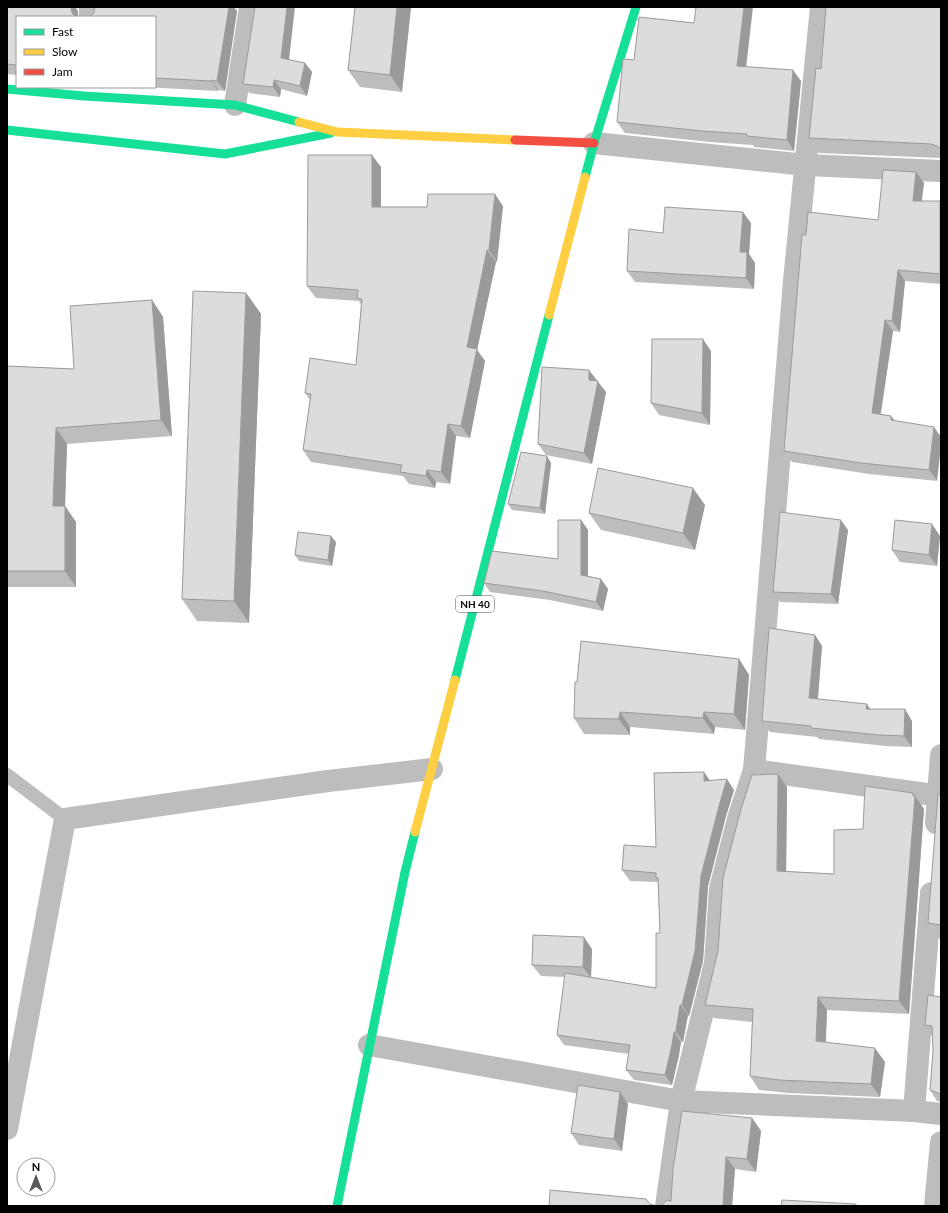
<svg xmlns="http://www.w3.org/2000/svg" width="948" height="1213" font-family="Lato,sans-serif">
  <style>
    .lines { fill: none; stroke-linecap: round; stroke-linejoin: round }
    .lane { stroke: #bdbdbd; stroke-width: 14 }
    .street { stroke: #bdbdbd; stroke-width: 22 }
    .fast { stroke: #16e098; stroke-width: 9 }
    .slow { stroke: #ffcf43; stroke-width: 9 }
    .jam { stroke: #f24e42; stroke-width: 9 }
    .wall { fill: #bdbdbd }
    .shaded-wall { fill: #9a9a9a }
    .building { fill: #dcdcdc; stroke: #9a9a9a }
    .labels { text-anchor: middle; stroke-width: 3.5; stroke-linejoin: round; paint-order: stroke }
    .shield { fill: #fff; stroke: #4c4c4c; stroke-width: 1 }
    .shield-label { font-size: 10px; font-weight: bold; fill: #000 }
  </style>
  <rect width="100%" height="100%" fill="#fff"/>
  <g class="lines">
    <!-- lane -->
    <path class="lane" d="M7,775l58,44"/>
    <!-- street -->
    <g class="street">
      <path d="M90,17v-10"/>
      <path d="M235,105l15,-98"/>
      <path d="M594,143l212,22 135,6"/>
      <path d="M754,770l187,26"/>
      <path d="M936,823l5,-68"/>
      <path d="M369,1045l312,56 233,10 27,3"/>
      <path d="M914,1111l17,-218"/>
      <path d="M7,1129l58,-310 263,-38 104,-12"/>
      <path d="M666,1206l15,-105 34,-138 5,-74 18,-70 16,-49 40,-489 27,-274"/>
      <path d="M935,1206l6,-64"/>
    </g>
    <!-- fast -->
    <g class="fast">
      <path d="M7,89l77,7 151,9 64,17"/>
      <path d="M7,130l218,24 106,-21"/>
      <path d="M585,177l9,-34 42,-136"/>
      <path d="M455,680l94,-365"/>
      <path d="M337,1206l68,-334 10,-40"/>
    </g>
    <!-- slow -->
    <g class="slow">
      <path d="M299,122l38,10 178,8"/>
      <path d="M549,315l36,-138"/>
      <path d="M415,832l40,-152"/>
    </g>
    <!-- jam -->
    <path class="jam" d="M515,140l79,3"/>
  </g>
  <!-- wall -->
  <g class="wall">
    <path d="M7,7h68l3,4 -61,6v58l-10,-1z"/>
    <path d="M355,7h56l-9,85 -42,-5 -12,-17z"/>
    <path d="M824,7h117v151l-122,-5 -10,-15 12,-69 5,-59z"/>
    <path d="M237,11l-12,80 -7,-1v1l-75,-4h12v-70z"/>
    <path d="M694,23l52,44 55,14 -7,70 -40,-4 -1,-2 -43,-3 -85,-9 -8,-11 17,-62z"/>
    <path d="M289,60l16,3 7,9 -5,24 -26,-7 -1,8 -31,-4 -6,-9z"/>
    <path d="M381,167v40h46l76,-1 -6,56h-1l-19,88 8,11 -15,77 -14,-2 -6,48 -14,-2 -1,6 -26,-4 -6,-8 -92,-14 -8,-12 7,-50 -5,-7 51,-28 5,-60 -2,-4 -43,-3 -9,-12z"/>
    <path d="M916,172l8,11 -2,18h18l1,1v82l-36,-3 -5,51 -7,-1 -12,83 10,2 46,65 -68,-7 -77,-12 -8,-11 22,-216 72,-15z"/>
    <path d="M751,223l-2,31 6,9 -1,26 -119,-7 -8,-11 36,-38z"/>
    <path d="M246,293l15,21 -12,309 -52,-2 -15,-22z"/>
    <path d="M152,300l11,17 9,119 -105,8 -2,62 11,16v65h-69v-221l67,3z"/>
    <path d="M711,351l-1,74 -51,-10 -8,-12z"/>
    <path d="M606,392l-14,72 -46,-9 -8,-11z"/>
    <path d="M551,463l-6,51 -33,-4 -4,-6z"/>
    <path d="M705,505l-10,45 -94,-20 -12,-17z"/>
    <path d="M581,520l7,10v46l13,3 7,10 -5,22 -53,-11 -60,-8 -6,-9 74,-24z"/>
    <path d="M848,530l-10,74 -58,-2 -7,-10z"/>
    <path d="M940,536l-3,30 -37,-4 -8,-12z"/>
    <path d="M336,542l-4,24 -33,-5 -4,-6z"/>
    <path d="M815,635l7,11 -4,53 52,10 42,12v26l-26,-1 -67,-7 -2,-2 -47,-5 -8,-11z"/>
    <path d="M739,659l10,16 -4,55 -30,-3 -1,7 -84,-7v8l-46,-1 -10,-16 3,-36z"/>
    <path d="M710,780l24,10 -8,26 -18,70 -5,75 -14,55 -1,-1 -5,26v1h-2l-2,13 -7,30 -38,-5 -8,-10 3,-16 -65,-9 -7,-10 8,-58 -24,-1 -9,-11 60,-16 -1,28 65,11 4,-55 -2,-51 -28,-1 -8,-11 34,-23z"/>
    <path d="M787,787l-1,84 48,3 29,-45 50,-36 11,16 -15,205 -82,-4 -1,32 59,20 -5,35 -92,-4 -29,-3 -9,-14 2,-54 -38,-4 -9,-13z"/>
    <path d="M941,794v146h-1l-12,-17z"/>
    <path d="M941,997v105l-4,-1 -7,-11 3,-39 -1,-15 -7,-11z"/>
    <path d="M620,1092l8,12 -6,47 -43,-6 -8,-12z"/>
    <path d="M752,1118l9,13 -5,41 -21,-3 -3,37h-183l101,-2 6,2 6,-1 9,-4z"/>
  </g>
  <!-- shaded-wall -->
  <g class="shaded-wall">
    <path d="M71,7h4l3,4v6h-3l-3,-4z"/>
    <path d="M229,7h5l3,4 -12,80 -8,-10z"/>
    <path d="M287,7h8l-7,61 -7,-10z"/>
    <path d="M397,7h14l-9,85 -12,-17z"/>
    <path d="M744,7h9l-8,70 -8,-11z"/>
    <path d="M305,63l7,9 -5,24 -7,-10z"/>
    <path d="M793,70l8,11 -7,70 -7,-11z"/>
    <path d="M211,80l7,10v1l-7,-10z"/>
    <path d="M274,80l7,9 -1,8 -7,-10z"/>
    <path d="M372,155l9,12v52l-9,-12z"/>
    <path d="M916,172l8,11 -4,29 -7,-11z"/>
    <path d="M495,194l8,12 -6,56 -8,-12z"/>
    <path d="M940,201l1,1v73l-1,-1z"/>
    <path d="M743,212l8,11 -2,31 6,9 -1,26 -8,-11 -6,-26z"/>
    <path d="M487,250l9,12 -19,88 8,11 -15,77 -9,-12 6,-79z"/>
    <path d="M898,270l7,11 -5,51 -8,-11z"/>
    <path d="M246,293l15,21 -12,309 -15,-22z"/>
    <path d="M152,300l11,17 9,119 -11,-16z"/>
    <path d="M885,320l8,11 -14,92 -7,-10z"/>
    <path d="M703,339l8,12 -1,74 -8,-12z"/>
    <path d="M589,370l17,22 -14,72 -8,-11z"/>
    <path d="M891,416l8,10 -8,-6z"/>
    <path d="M448,424l8,12 -6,48 -9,-12z"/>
    <path d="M934,427l7,10v10l-4,34 -8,-11z"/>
    <path d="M56,428l11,16 -2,62 11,16v65l-11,-16 -12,-65z"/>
    <path d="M547,456l4,7 -6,51 -5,-6z"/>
    <path d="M427,470l9,12 -1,6 -9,-12z"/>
    <path d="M693,488l12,17 -10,45 -12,-17z"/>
    <path d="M581,520l7,10v54l-7,-9z"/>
    <path d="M841,520l7,10 -10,74 -7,-10z"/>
    <path d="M932,524l8,12 -3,30 -8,-11z"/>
    <path d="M331,536l5,6 -4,24 -4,-6z"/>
    <path d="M601,579l7,10 -5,22 -7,-9z"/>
    <path d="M815,635l7,11 -5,63 -8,-11z"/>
    <path d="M739,659l10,16 -4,55 -11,-16z"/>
    <path d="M867,704l7,11 -8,-6z"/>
    <path d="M905,709l7,12v26l-8,-11z"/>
    <path d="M620,712l10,15v8l-11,-16z"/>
    <path d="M704,712l11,15 -1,7 -11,-16z"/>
    <path d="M704,772l7,10 -7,-1z"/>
    <path d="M778,774l9,13 -1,97 -9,-13z"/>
    <path d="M727,779l7,11 -8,26 -18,70 -5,75 -14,55 -7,-11 19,-129 18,-70z"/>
    <path d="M913,793l11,16 -15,205 -10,-13z"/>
    <path d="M584,937l8,12 -1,29 -8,-11z"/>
    <path d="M818,997l9,13 -2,44 -9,-13z"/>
    <path d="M680,1005l8,10 -5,27 -7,-10z"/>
    <path d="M674,1032l7,10 -2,13 -7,30 -7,-10z"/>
    <path d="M875,1048l10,14 -5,35 -9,-13z"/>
    <path d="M620,1092l8,12 -6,47 -8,-12z"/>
    <path d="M752,1118l9,13 -5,41 -9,-13z"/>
    <path d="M726,1157l9,12 -3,37h-9z"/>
  </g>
  <!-- building -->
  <g class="building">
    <path d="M7,7h64l1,6 4,4h-59v48l-10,-1z"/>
    <path d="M95,7h134l-12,74 -6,-1v1l-56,-3v-61h-65l4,-4z"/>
    <path d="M255,7h32l-6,51 24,5 -5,23 -26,-6 -1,7 -30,-3z"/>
    <path d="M355,7h42l-7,68 -42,-5z"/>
    <path d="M696,7h48l-7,59 56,4 -6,70 -40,-4v-2l-45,-3 -85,-9 6,-63 11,1 5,-43 55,6z"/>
    <path d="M826,7h115v142l-4,-3 -6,-2 -122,-6 7,-70 5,1z"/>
    <path d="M308,155h64v52h55l1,-13h67l-6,56h-2l-20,97 10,2 -16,77 -13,-2 -7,48 -14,-2 -1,6 -26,-4 2,-7 -99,-15 8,-56 -6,-1 5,-35 46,7 6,-66 -5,-1 1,-8 -51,-4z"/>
    <path d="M883,170l33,2 -3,29h27v73l-42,-4 -6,51 -7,-1 -13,93 19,3v4l43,7 -5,43 -68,-7 -77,-12 18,-216h4l2,-23 70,8z"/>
    <path d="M665,207l78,5 -3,40h7l-1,26 -119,-7 2,-42 34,4z"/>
    <path d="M193,291l53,2 -12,308 -52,-2z"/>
    <path d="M152,300l9,120 -105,8 -3,78h12v65h-58v-205l67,3 -4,-63z"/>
    <path d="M652,339h51l-1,74 -51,-10z"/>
    <path d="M542,367l47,3v10l9,1 -14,72 -46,-9z"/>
    <path d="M521,452l26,4 -7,52 -32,-4z"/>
    <path d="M598,468l95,20 -10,45 -94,-20z"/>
    <path d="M780,512l61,8 -10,74 -58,-2z"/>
    <path d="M558,520h23v55l20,4 -5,23 -53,-11 -59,-8 8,-32 66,8z"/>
    <path d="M895,520l37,4 -3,31 -37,-5z"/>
    <path d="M298,532l33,4 -3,24 -33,-5z"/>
    <path d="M769,628l46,7 -6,63 58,6 -1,5h39l-1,27 -25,-1 -68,-7v-2l-49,-5z"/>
    <path d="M581,641l158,18 -5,55 -30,-2 -1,6 -83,-6 -1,7 -45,-1 1,-36h2z"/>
    <path d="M704,772v9l23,-2 -8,27 -18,70 -6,75 -13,54h-2l-4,26v1h-2l-2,13 -7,30 -39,-5 4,-25 -73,-10 8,-62 91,15v-55h4l-2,-55h-2v-5l-34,-3 2,-25 32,2 -2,-74z"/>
    <path d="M778,774l-1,97 57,3v-44l29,-1 2,-43 48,7v3h2l-16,205 -81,-4 -2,44 59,7 -4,36 -92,-4 -29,-4 3,-67 -48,-4 13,-54 5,-73 18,-69 11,-34z"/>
    <path d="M938,794h3v131l-13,-2z"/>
    <path d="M533,935l51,2 -1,30 -51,-2z"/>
    <path d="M928,995l13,2v97l-11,-4 3,-39 -1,-25 -7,-1z"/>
    <path d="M578,1085l42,7 -6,47 -43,-6z"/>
    <path d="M682,1111l70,7 -5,41 -21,-2 -3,49h-174l1,-16 96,9 4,5 6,2 6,-1 5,-5 4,1 2,-32z"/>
    <path d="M782,1200l74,4v2h-75z"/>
  </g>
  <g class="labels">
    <!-- shield labels -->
    <rect class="shield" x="456" y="596" width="38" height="16" rx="3"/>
    <g class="shield-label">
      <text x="475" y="608">NH 40</text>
    </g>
  </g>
  <!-- border -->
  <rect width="948" height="1213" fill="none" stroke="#000000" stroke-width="16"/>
  <!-- legend -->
  <rect x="16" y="16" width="140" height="72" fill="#ffffff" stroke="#999999"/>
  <rect x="24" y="29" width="20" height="6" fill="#16e098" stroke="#999999"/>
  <text x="52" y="36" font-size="12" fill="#000000">Fast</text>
  <rect x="24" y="49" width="20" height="6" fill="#ffcf43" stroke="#999999"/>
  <text x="52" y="56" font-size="12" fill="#000000">Slow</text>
  <rect x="24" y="69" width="20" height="6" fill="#f24e42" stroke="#999999"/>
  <text x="52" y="76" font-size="12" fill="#000000">Jam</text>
  <!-- north arrow -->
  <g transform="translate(36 1177)"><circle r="19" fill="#ffffff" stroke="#999999"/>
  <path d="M0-3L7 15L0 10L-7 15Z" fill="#595959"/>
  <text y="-6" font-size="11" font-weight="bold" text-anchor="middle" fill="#000000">N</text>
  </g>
</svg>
